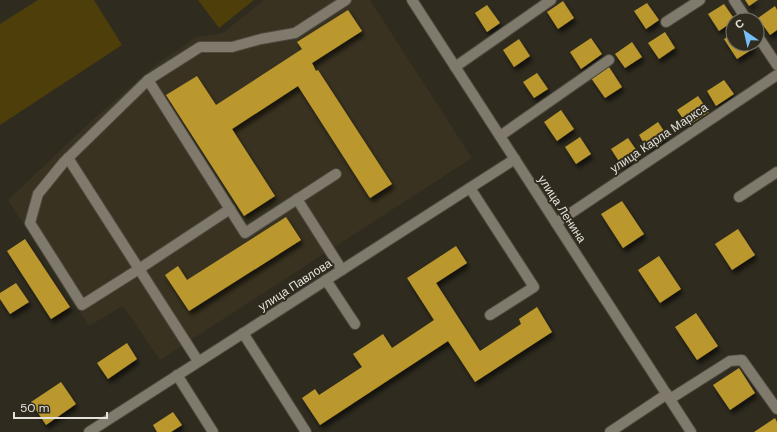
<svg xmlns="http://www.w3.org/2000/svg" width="777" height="432" font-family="'DM Sans',sans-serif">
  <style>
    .built { fill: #393220 }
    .green { fill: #4e3e0a }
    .building { fill: #bb982d; filter: url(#shadow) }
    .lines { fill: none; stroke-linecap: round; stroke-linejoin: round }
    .minor-casing { stroke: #4d493f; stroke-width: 12 }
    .minor { stroke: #7f7a6c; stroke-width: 10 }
    .labels { text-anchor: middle; stroke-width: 4; stroke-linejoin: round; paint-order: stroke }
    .street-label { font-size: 12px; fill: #e5e2db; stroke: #2f2b1f }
  </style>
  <defs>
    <filter id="shadow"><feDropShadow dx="2.5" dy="4.5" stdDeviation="2" flood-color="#0009"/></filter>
  </defs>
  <rect width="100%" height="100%" fill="#2f2b1f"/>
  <!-- built -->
  <path class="built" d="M264,0h106l102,158 -312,202 -37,-54 -34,20 -81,-126 80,-76 66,-58 43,-29 26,-4z"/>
  <!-- green -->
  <g class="green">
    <path d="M38,0h56l28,45 -122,80v-101z"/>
    <path d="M198,0h56l-35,28z"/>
  </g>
  <!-- building -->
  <g class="building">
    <path d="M745,0h13l-9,6z"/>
    <path d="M563,1l11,17 -16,11 -11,-17z"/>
    <path d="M647,3l12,17 -13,9 -12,-18z"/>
    <path d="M724,4l11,16 -16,11 -11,-17z"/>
    <path d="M487,5l13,18 -13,9 -12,-19z"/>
    <path d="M775,6l2,4v20l-7,5 -12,-17z"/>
    <path d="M348,10l14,21 -50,32 4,8 2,-1 74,114 -22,14 -72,-112 -66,43 43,67 -31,20 -78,-121 31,-19 19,29 86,-56 -5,-7z"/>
    <path d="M665,32l10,16 -16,11 -11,-16z"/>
    <path d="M733,34v10h18l3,4 -17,11 -13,-20z"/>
    <path d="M591,38l11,16 -21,15 -11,-17z"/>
    <path d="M519,39l11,17 -16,11 -11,-17z"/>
    <path d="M632,42l10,15 -17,11 -10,-14z"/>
    <path d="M609,67l13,20 -17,11 -14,-20z"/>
    <path d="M537,73l11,16 -14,9 -11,-16z"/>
    <path d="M724,80l10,14 -18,12 -9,-15z"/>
    <path d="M698,96l11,16 -21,14 -11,-16z"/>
    <path d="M561,110l13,19 -17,12 -13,-19z"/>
    <path d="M658,122l10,15 -20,13 -9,-15z"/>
    <path d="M580,137l11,17 -15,10 -11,-17z"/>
    <path d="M628,138l11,16 -17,12 -11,-17z"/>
    <path d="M622,201l22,33 -21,14 -22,-34z"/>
    <path d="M286,217l15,23 -112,71 -24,-36 13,-9 9,14z"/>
    <path d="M738,229l17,26 -23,15 -17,-26z"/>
    <path d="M25,239l45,68 -19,12 -44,-68z"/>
    <path d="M456,246l11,17 -31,20 44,68 41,-27 -2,-5 18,-12 15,25 -77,50 -27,-41 -128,84 -18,-27 13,-9 4,6 43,-28 -9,-13 30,-20 9,14 42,-28 -27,-42z"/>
    <path d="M659,256l22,33 -21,14 -22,-33z"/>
    <path d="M16,283l13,19 -19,12 -10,-15v-6z"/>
    <path d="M696,313l22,33 -21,14 -22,-33z"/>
    <path d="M127,343l10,16 -29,20 -11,-16z"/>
    <path d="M739,368l16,25 -25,17 -17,-25z"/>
    <path d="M61,382l15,22 -30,21 -15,-23z"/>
    <path d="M173,412l9,13 -11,7h-14l-4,-7z"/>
    <path d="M775,418l2,4v10h-23z"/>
  </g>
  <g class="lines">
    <!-- minor casing -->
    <g class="minor-casing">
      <g id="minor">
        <path d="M412,0l279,432"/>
        <path d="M734,0l13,20"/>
        <path d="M666,22l34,-22"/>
        <path d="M757,35l20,30"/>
        <path d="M455,67l96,-67"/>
        <path d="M148,80l-84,82 -26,32 -8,29 52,82 57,-36 59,92"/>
        <path d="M500,136l109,-76"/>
        <path d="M68,158l71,111 91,-60"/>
        <path d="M336,174l-91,59 -97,-153 52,-33h32l29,-8 34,-6 51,-33"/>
        <path d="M470,188l64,99 -44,28"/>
        <path d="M739,197l38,-25"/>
        <path d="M297,199l45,71"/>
        <path d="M556,223l221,-148"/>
        <path d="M326,280l29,44"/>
        <path d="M243,333l63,99"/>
        <path d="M177,375l36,57"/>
        <path d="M670,399l60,-38 12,-1 35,49"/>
        <path d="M89,432l426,-273"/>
        <path d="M610,432l57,-38"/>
      </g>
    </g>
    <!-- minor -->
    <use href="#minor" class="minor"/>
  </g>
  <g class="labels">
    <!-- street labels -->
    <g class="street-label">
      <text transform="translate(659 138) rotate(-34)" y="4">улица Карла Маркса</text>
      <text transform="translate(562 209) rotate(57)" y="4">улица Ленина</text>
      <text transform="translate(295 285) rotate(-33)" y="4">улица Павлова</text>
    </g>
  </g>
  <!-- north arrow -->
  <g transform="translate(745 32) rotate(326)"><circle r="19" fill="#2f2b1f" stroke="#78746a"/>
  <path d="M0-3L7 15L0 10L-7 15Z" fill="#76c0f7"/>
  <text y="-6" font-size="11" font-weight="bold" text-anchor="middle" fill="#e5e2db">С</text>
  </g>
  <!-- scale -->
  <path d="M14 412v6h93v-6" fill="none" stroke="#e5e2db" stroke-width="2"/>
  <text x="20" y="412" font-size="12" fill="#e5e2db" stroke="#2f2b1f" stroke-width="3" paint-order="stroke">50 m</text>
</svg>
